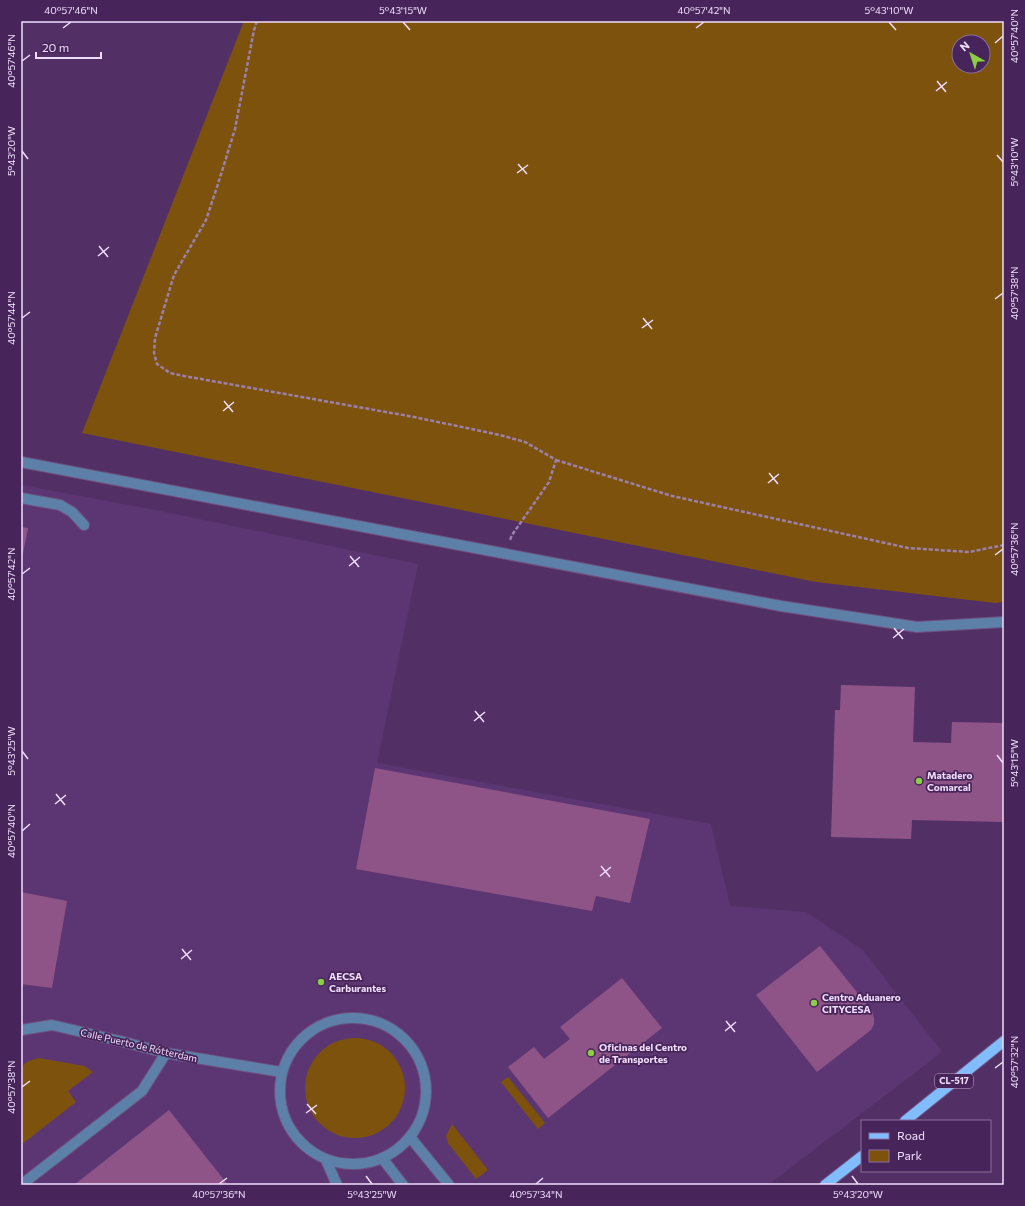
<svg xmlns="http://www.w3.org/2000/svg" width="1025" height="1206" font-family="Commissioner,sans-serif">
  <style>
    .built { fill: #5c3672 }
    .green { fill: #7d520c; fill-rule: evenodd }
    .building { fill: #8f5487 }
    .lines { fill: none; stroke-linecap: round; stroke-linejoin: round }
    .minor-casing { stroke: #6e4f80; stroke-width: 12 }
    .major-casing { stroke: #6e4f80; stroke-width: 12 }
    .path { stroke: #9c81ac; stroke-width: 2.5; stroke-dasharray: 4 2; stroke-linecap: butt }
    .minor { stroke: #5c80a8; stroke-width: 10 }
    .major { stroke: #81bcfd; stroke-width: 10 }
    .ticks { fill: none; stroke: #f0ddfd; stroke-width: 1.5 }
    .poi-dot { fill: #8bce46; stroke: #47255a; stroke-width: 1.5 }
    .labels { text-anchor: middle; stroke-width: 3.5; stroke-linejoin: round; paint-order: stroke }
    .shield { fill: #47255a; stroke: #bda6cc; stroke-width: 1 }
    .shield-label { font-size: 9px; font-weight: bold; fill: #f0ddfd }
    .poi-label { font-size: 10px; font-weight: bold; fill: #f0ddfd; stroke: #47255a; text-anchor: start }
    .street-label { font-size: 10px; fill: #f0ddfd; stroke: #47255a }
    .neatline { fill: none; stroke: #f0ddfd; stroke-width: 1.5 }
    .ticks-label { font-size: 10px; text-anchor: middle; fill: #f0ddfd }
  </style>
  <rect width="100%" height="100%" fill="#523065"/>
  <!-- built -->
  <path class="built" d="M21,485l134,25 263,54 -41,199 334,61 19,82 76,6 57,38 79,102 -174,133h-747z"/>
  <!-- green -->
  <g class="green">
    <path d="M244,21h760v581l-9,1 -179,-21 -734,-149zM959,42h24v24h-24z"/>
    <circle cx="355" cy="1088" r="50"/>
    <path d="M39,1058l45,8 9,6 -25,19 8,11 -55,43v-72c2,-12 7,-12 18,-15z"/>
    <path d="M508,1077l37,46 -7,6 -37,-47z"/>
    <path d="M452,1124l36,46 -12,9 -28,-36 -2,-7z"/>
  </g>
  <!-- building -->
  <g class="building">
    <path d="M21,527l7,1 -6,31h-1z"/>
    <path d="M841,685l74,2 -2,55 38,1 1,-21 52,1v99l-92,-2 -1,19 -80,-2 4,-127h5z"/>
    <path d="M375,768l275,51 -20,84 -34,-7 -4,15 -236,-42z"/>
    <path d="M21,892l46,9 -15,87 -31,-4z"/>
    <path d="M820,946l52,65 2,7v6l-3,6 -54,42 -61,-77z"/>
    <path d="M622,978l40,50 -114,90 -40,-51 26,-20 10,12 26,-20 -10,-12z"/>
    <path d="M169,1110l59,75h-154z"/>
  </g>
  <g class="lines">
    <!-- minor casing -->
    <g class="minor-casing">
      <g id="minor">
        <path d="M21,462l760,144 136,21 87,-5"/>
        <path d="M21,498l39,7 12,7 12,13"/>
        <circle cx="353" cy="1091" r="73"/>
        <path d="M21,1030l31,-5 68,16 46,12 115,19"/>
        <path d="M410,1137l39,48"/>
        <path d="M382,1158l21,27"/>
        <path d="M326,1160l11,25"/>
        <path d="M21,1185l121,-94 24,-38"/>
      </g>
    </g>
    <!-- major casing -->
    <g class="major-casing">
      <g id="major">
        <path d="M905,1121l99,-80"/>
        <path d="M825,1185l37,-29"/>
      </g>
    </g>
    <!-- path -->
    <g class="path">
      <path d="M257,21l-3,9 -19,99 -17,55 -12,36 -32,55 -19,63 -1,15 3,11 13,9 14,3 230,41 86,18 25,7 31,18 -7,22 -37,53 -2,5"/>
      <path d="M556,460l116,36 236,52 61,4 35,-7"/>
    </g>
    <!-- minor -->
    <use href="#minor" class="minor"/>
    <!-- major -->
    <use href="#major" class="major"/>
  </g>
  <!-- ticks -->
  <path class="ticks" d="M403,22l7,8M889,22l7,8M63,28l8,-6M696,28l8,-6M995,43l8,-7M22,61l8,-6M937,81l9,11M936,91l11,-9M22,151l6,8M997,155l6,7M518,164l9,10M517,173l11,-8M99,246l9,11M98,256l11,-9M995,299l8,-6M22,318l8,-6M643,318l9,11M642,328l11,-8M224,401l9,11M223,411l11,-9M769,473l9,11M768,483l11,-9M995,555l8,-6M350,556l9,11M349,566l11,-9M22,574l8,-6M894,628l9,11M893,638l11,-9M475,711l9,11M474,721l11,-9M22,751l6,8M997,755l6,8M56,794l9,11M55,804l11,-9M22,831l8,-7M601,866l9,11M600,876l11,-9M182,949l9,11M181,959l11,-9M726,1021l9,11M725,1031l11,-9M995,1068l8,-6M22,1087l8,-6M307,1104l9,10M306,1113l11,-8M366,1176l6,8M852,1176l6,8M219,1184l8,-6M536,1184l7,-6"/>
  <!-- markers -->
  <g class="poi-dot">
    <circle cx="919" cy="781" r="4"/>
    <circle cx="321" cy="982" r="4"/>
    <circle cx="814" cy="1003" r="4"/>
    <circle cx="591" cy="1053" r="4"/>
  </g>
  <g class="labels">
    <!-- shield labels -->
    <rect class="shield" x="935" y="1074" width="38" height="14" rx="3"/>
    <g class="shield-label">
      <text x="954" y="1084">CL-517</text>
    </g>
    <!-- poi labels -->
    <g class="poi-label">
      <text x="927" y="779">Matadero<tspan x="927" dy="12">Comarcal</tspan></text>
      <text x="329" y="980">AECSA<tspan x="329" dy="12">Carburantes</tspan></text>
      <text x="822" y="1001">Centro Aduanero<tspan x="822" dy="12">CITYCESA</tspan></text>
      <text x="599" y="1051">Oficinas del Centro<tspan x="599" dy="12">de Transportes</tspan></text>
    </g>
    <!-- street labels -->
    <g class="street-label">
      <text transform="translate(139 1045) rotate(13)" y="4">Calle Puerto de Rótterdam</text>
    </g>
  </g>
  <!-- border -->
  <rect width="1025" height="1206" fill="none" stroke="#47255a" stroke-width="44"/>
  <!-- legend -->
  <rect x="861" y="1120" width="130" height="52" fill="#47255a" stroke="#8b6f9b"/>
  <rect x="869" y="1133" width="20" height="6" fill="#81bcfd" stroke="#8b6f9b"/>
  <text x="897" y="1140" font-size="12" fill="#f0ddfd">Road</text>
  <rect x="869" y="1150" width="20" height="12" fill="#7d520c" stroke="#8b6f9b"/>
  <text x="897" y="1160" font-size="12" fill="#f0ddfd">Park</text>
  <!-- north arrow -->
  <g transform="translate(971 54) rotate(321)"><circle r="19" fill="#47255a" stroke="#8b6f9b"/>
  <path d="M0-3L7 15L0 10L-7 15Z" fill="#8bce46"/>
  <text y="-6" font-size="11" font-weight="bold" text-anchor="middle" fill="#f0ddfd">N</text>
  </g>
  <!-- scale -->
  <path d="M36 52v6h65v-6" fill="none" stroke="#f0ddfd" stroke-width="2"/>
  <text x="42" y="52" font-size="12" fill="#f0ddfd" stroke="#47255a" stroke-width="3" paint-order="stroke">20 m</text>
  <rect x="22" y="22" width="981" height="1162" class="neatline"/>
  <g class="ticks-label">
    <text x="71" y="14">40°57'46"N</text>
    <text x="403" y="14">5°43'15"W</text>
    <text x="704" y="14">40°57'42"N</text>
    <text x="889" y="14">5°43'10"W</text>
    <text transform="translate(1014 36) rotate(-90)" y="4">40°57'40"N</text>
    <text transform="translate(11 61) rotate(-90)" y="4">40°57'46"N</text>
    <text transform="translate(11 151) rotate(-90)" y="4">5°43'20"W</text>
    <text transform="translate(1014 162) rotate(-90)" y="4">5°43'10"W</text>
    <text transform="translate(1014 293) rotate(-90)" y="4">40°57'38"N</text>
    <text transform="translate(11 318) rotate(-90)" y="4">40°57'44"N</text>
    <text transform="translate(1014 549) rotate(-90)" y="4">40°57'36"N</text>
    <text transform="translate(11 574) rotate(-90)" y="4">40°57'42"N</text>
    <text transform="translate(11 751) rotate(-90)" y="4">5°43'25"W</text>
    <text transform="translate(1014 763) rotate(-90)" y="4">5°43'15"W</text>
    <text transform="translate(11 831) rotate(-90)" y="4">40°57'40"N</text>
    <text transform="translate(1014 1062) rotate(-90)" y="4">40°57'32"N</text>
    <text transform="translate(11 1087) rotate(-90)" y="4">40°57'38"N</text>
    <text x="219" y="1198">40°57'36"N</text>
    <text x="372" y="1198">5°43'25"W</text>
    <text x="536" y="1198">40°57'34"N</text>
    <text x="858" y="1198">5°43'20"W</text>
  </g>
</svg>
